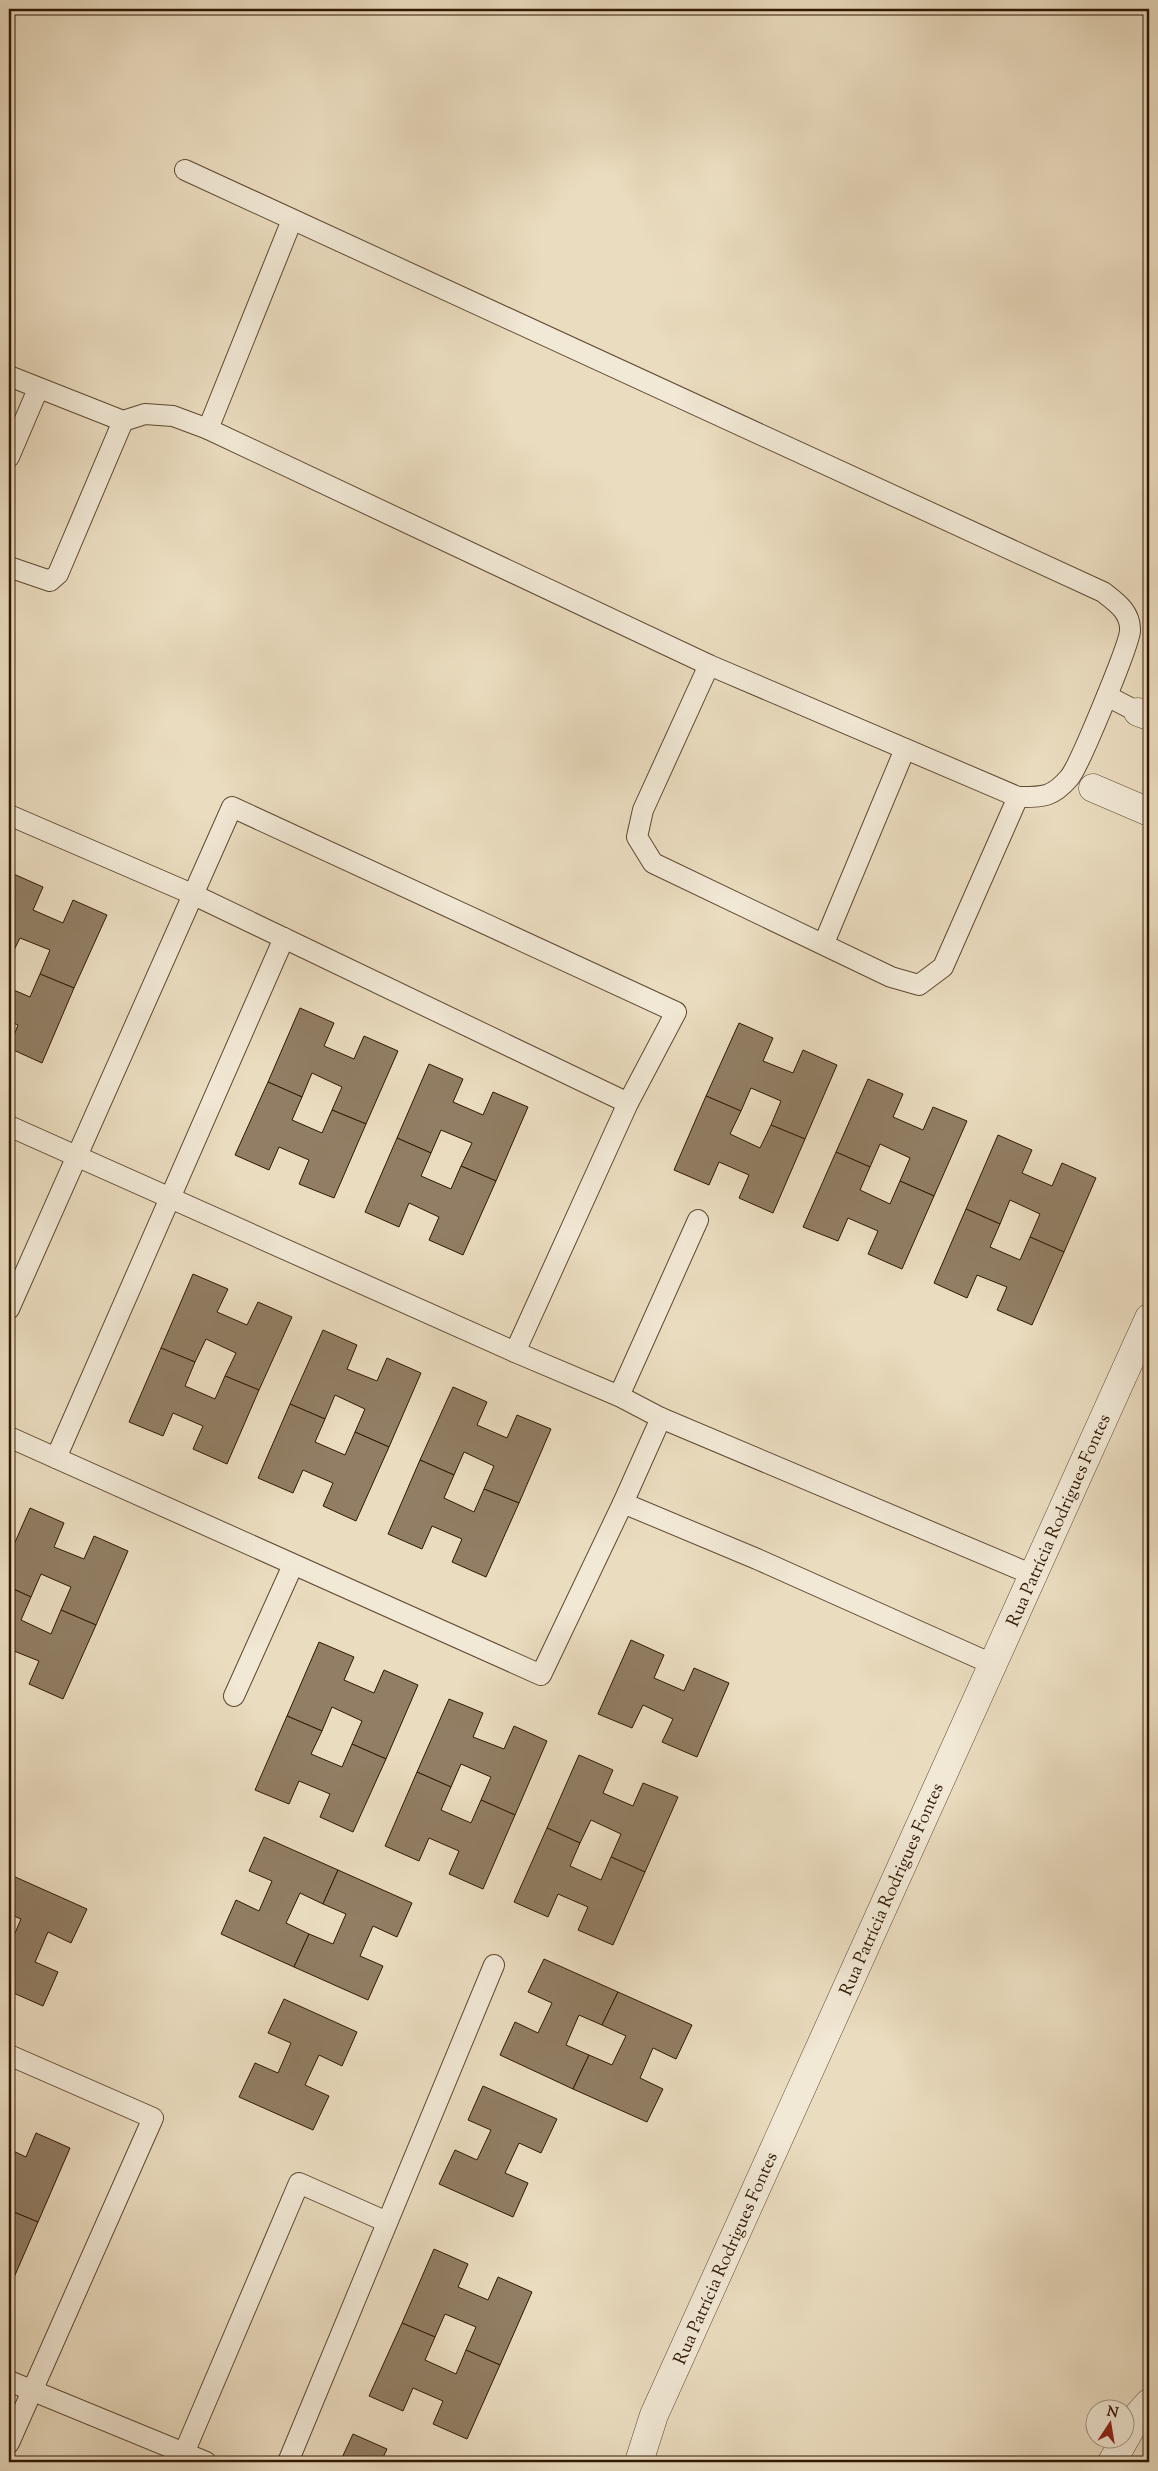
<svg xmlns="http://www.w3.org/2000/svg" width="1158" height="2471" font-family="'Sorts Mill Goudy',serif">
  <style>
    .building { fill: #917e64; stroke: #301802 }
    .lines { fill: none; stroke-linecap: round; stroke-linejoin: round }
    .service-casing { stroke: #5e4931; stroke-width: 22 }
    .minor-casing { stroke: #5e4931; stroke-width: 29 }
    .service { stroke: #f1e8d5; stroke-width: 20 }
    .minor { stroke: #f1e8d5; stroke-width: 28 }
    .labels { text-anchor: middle; stroke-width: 5; stroke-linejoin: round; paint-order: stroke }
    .street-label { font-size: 18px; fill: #301802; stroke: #f1e8d5 }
  </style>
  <rect width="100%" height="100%" fill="#eadcbf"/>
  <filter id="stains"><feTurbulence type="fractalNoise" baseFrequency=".004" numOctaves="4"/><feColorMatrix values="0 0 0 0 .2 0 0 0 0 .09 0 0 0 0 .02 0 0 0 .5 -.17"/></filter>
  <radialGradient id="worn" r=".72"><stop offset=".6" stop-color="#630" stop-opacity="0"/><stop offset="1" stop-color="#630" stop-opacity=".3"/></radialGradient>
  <!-- building -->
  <g class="building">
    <path d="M9,872l34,15 -10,23 30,13 10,-23 34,15 -33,73 -34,-14 10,-24 -30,-12 -11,22z"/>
    <path d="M40,974l34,14 -32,75 -33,-15 9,-23 -9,-4v-33l21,9z"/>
    <path d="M300,1008l34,15 -10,23 30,13 10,-23 34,15 -32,73 -34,-14 10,-23 -30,-14 -10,24 -34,-15z"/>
    <path d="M739,1023l34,15 -10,23 30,12 10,-23 34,15 -32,74 -34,-14 10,-24 -30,-13 -10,23 -35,-15z"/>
    <path d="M429,1064l34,15 -10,23 30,13 10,-23 35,15 -32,74 -35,-15 11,-23 -31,-13 -10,23 -34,-15z"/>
    <path d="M868,1079l35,15 -10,23 30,13 10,-23 34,14 -33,75 -34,-15 10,-23 -30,-14 -10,23 -34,-15z"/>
    <path d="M268,1082l34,15 -10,23 30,13 10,-23 34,14 -32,74 -35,-14 10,-24 -30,-13 -10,23 -34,-15z"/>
    <path d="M706,1096l35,15 -11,23 30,14 11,-23 34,14 -32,74 -34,-15 10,-23 -30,-13 -10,23 -35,-15z"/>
    <path d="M998,1135l34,15 -10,23 30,13 10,-23 34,15 -32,74 -34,-15 10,-23 -30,-14 -10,24 -34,-15z"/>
    <path d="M397,1138l34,15 -10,23 30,13 10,-23 35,15 -33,74 -34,-15 10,-23 -30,-14 -10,24 -34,-15z"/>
    <path d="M836,1152l34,15 -10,23 30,14 10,-23 34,15 -32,73 -34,-15 10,-23 -30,-13 -10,23 -35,-14z"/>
    <path d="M966,1209l34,15 -10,23 30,13 10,-23 34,15 -32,73 -35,-15 10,-23 -30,-12 -10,23 -33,-15z"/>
    <path d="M193,1274l35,15 -11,23 30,13 11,-23 34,15 -33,73 -34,-14 11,-23 -30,-14 -11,23 -34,-14z"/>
    <path d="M323,1330l34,15 -10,24 30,12 10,-23 34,15 -32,74 -34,-15 10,-23 -30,-14 -10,24 -35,-15z"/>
    <path d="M161,1348l34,14 -10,24 30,13 10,-23 34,14 -32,74 -34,-15 10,-23 -30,-13 -10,23 -34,-14z"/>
    <path d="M453,1387l34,15 -10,23 30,13 10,-23 34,14 -32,74 -35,-14 10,-23 -30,-14 -10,23 -34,-15z"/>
    <path d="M290,1404l35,15 -10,23 30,13 10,-23 34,15 -33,74 -33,-15 10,-23 -30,-13 -10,23 -35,-15z"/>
    <path d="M420,1460l34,15 -10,23 30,14 10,-23 35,14 -33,74 -34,-15 10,-23 -30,-13 -10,23 -34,-15z"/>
    <path d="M30,1508l34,15 -10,24 30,12 10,-23 34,15 -32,74 -35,-15 10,-23 -30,-13 -10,23 -22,-10v-31z"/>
    <path d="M9,1587l22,10 -10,23 30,14 10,-24 35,15 -33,74 -34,-15 10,-23 -30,-12z"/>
    <path d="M631,1640l33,15 -10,23 30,13 10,-23 35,15 -32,74 -35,-15 11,-23 -30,-14 -11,23 -34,-14z"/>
    <path d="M319,1642l35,15 -10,23 30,13 10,-23 34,15 -32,74 -34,-15 10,-23 -30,-14 -10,24 -35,-15z"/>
    <path d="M449,1699l34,14 -10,24 31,12 10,-23 33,15 -32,74 -34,-15 10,-23 -30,-13 -10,23 -34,-15z"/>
    <path d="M287,1716l35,15 -11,23 31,13 10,-23 34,15 -33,73 -33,-15 10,-23 -31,-13 -10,23 -34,-14z"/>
    <path d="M579,1755l34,15 -10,23 30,13 10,-23 35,14 -33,75 -34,-15 10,-23 -30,-14 -11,23 -33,-15z"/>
    <path d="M417,1772l34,15 -10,23 30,13 10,-23 34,15 -32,74 -34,-15 10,-23 -30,-13 -10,23 -34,-15z"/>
    <path d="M547,1828l33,15 -10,23 31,14 10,-23 34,15 -32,73 -35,-15 10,-23 -30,-13 -10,23 -34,-15z"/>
    <path d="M264,1837l74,33 -15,34 -23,-11 -14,30 23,11 -15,33 -73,-33 15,-34 23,11 13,-30 -23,-10z"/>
    <path d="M338,1870l74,33 -15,34 -24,-11 -13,30 23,10 -15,34 -74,-33 15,-33 24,10 13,-30 -23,-10z"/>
    <path d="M13,1876l74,33 -16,34 -23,-11 -13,30 23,10 -15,34 -34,-15v-44l12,-28 -12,-5v-29z"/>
    <path d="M544,1959l74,33 -16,33 -23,-10 -13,30 23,10 -16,34 -73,-34 15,-33 23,11 14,-30 -24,-11z"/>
    <path d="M618,1992l74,33 -16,34 -23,-11 -13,30 23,11 -16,33 -74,-33 16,-34 23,10 14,-29 -24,-11z"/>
    <path d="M284,1999l73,33 -15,34 -23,-11 -14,30 24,11 -16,34 -74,-33 16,-34 23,10 13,-30 -23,-10z"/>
    <path d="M483,2086l74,33 -16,34 -22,-10 -14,30 23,10 -15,34 -74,-33 16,-34 22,10 14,-30 -23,-10z"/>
    <path d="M36,2133l34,15 -32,74 -29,-12v-15l5,-11 -5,-2v-33l17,8z"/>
    <path d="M9,2210l29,12 -29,67z"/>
    <path d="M434,2249l34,15 -10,23 30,13 10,-23 34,15 -32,73 -34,-15 10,-23 -31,-13 -10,23 -33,-14z"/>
    <path d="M402,2323l33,14 -10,23 31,14 10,-24 34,15 -33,74 -34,-15 10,-23 -30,-13 -10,23 -34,-15z"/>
    <path d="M353,2434l34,15 -6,13h-41z"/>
  </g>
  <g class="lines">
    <!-- service casing -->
    <g class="service-casing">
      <g id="service">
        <path d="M9,376l114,45 22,-7 28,2 35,13 501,236 309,132c24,0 34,1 51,-19 10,-11 60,-133 61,-147 1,-19 -14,-29 -27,-39l-918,-422"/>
        <path d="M208,429l84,-209"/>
        <path d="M9,457l29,-68"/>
        <path d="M9,567l41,14 8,-7 65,-153"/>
        <path d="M709,665l-66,145 -6,27 16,26 238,114 28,8 24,-18 75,-170"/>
        <path d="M1107,696l31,16"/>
        <path d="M9,815l183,79 436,209"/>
        <path d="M824,943l81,-194"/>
        <path d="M9,1126l506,226 104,44 42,22 372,157"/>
        <path d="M9,1309l223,-502 444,205 -48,91 -113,249"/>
        <path d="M619,1396l79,-176"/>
        <path d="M9,1437l532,238 82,-172 38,-85"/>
        <path d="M56,1458l228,-520"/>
        <path d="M623,1503l134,56 235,105"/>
        <path d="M234,1696l59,-131"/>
        <path d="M9,2055l144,63 -144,325"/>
        <path d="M9,2381l197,81"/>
        <path d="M184,2453l115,-270 88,39"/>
        <path d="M288,2462l206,-497"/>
      </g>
    </g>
    <!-- minor casing -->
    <g class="minor-casing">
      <g id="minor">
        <path d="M1138,712l11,4"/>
        <path d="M1093,788l56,24"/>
        <path d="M639,2462l15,-47 495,-1097"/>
        <path d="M1112,2462l27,-48 10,-11"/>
      </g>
    </g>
    <!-- service -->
    <use href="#service" class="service"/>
    <!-- minor -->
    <use href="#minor" class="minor"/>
  </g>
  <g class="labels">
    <!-- street labels -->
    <g class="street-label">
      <text transform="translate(1058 1520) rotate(-66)" y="6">Rua Patrícia Rodrigues Fontes</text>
      <text transform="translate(891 1889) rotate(-66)" y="6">Rua Patrícia Rodrigues Fontes</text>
      <text transform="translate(725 2258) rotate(-66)" y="6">Rua Patrícia Rodrigues Fontes</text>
    </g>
  </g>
  <!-- margin -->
  <rect width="1158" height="2471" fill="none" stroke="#eadcbf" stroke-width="30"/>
  <rect x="10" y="10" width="1138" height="2451" fill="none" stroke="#301802" stroke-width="2.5"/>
  <rect x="15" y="15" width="1128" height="2441" fill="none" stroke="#301802"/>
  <!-- north arrow -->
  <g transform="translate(1110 2424) rotate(12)"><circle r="24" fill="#f1e8d5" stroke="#a49581"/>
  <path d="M0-4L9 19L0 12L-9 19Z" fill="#8f2418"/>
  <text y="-8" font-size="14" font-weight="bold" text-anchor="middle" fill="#301802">N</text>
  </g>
  <rect width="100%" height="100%" filter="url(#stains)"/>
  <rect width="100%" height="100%" fill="url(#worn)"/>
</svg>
